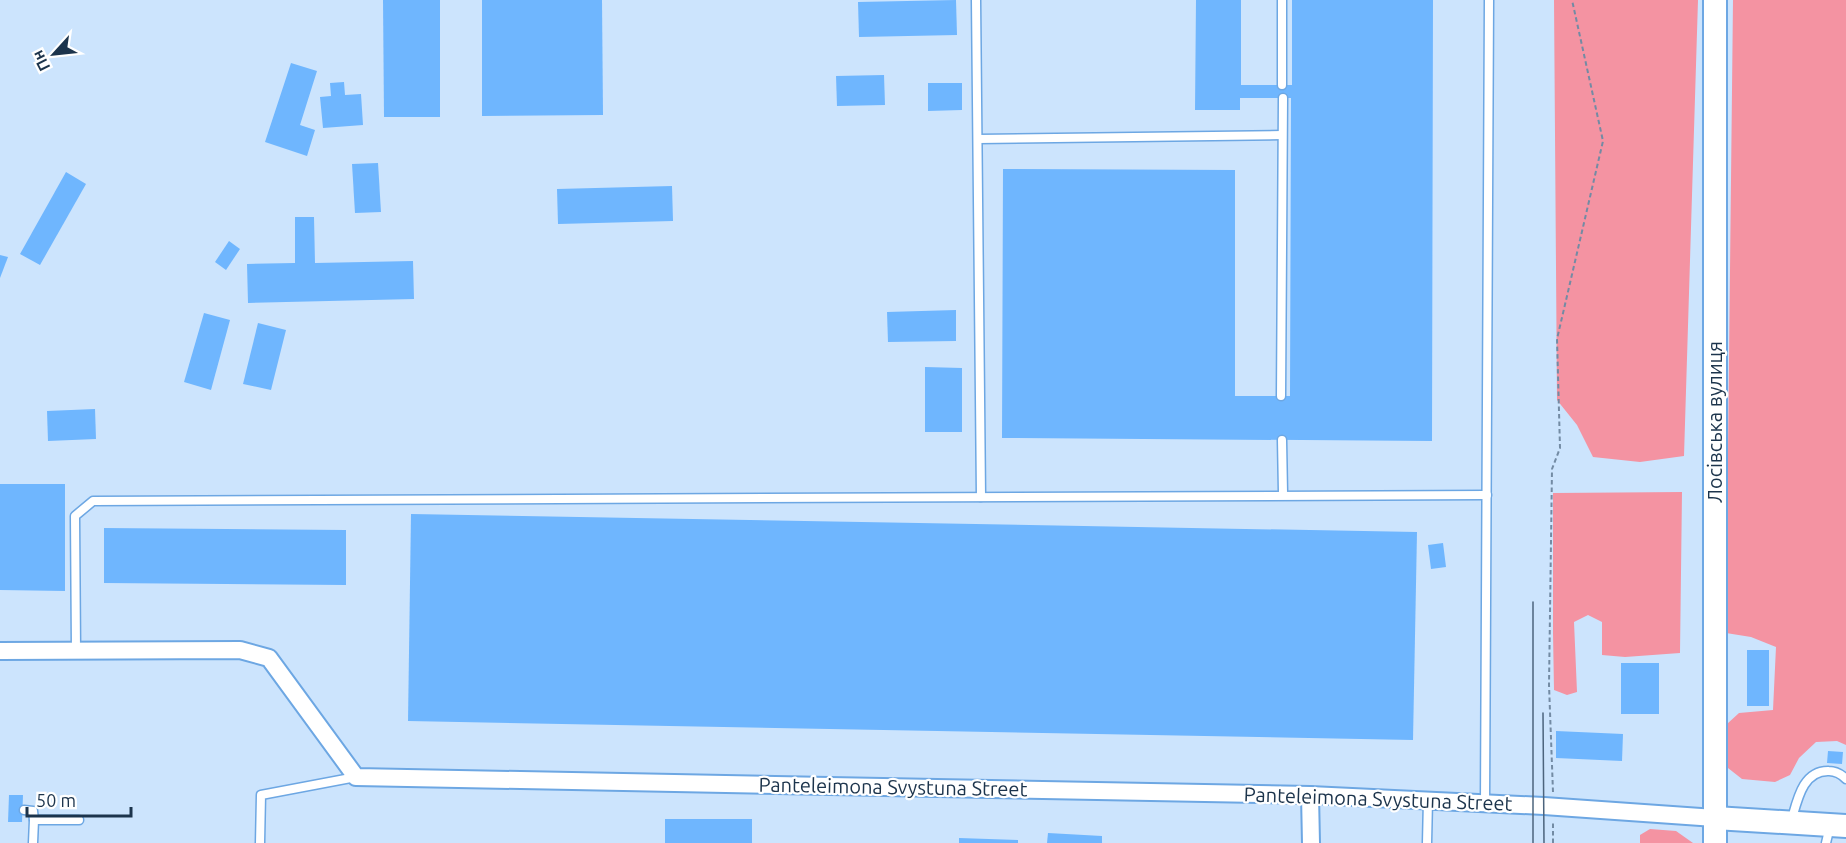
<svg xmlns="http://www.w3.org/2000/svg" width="1846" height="843" font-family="Ubuntu,sans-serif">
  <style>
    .green { fill: #f493a2 }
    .building { fill: #6fb6fe }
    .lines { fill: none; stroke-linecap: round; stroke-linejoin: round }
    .lane-casing { stroke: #6da7e3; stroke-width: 11 }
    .street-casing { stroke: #6da7e3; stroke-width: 20 }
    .secondary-casing { stroke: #6da7e3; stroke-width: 26 }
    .path { stroke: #738ba4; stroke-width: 2; stroke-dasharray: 4.5 3; stroke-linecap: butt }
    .lane { stroke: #fff; stroke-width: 8 }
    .street { stroke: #fff; stroke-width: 16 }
    .secondary { stroke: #fff; stroke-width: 22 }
    .tram { stroke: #4c647d; stroke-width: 1.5 }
    .labels { text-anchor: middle; stroke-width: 4.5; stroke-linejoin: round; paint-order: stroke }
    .street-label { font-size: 20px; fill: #1c344c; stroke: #fff }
  </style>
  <rect width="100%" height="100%" fill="#cce4fd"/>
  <!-- green -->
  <g class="green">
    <path d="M1554,0h144l-14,456 -44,6 -47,-5 -16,-32 -20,-25z"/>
    <path d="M1733,0h113v745l-9,-4 -21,1 -17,16 -9,17 -15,7 -33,-3 -14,-11 -1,-44 12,-11 34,-3 3,-63 -25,-10 -25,-4z"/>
    <path d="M1682,492l-2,161 -55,4 -23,-2v-33l-14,-7 -14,7 3,70 -10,3 -13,-5 -1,-57v-140z"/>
    <path d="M1650,829l26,2 17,12h-53v-8z"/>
  </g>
  <!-- building -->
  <g class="building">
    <path d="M383,0h57v117h-56z"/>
    <path d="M482,0h120l1,115 -121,1z"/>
    <path d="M956,0l1,35 -98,2 -1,-35z"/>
    <path d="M1196,0h45v85h51v-85h141l-1,441 -430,-3 1,-269 232,1v226h55l1,-298h-51v12h-45z"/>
    <path d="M291,63l26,8 -17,54 15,5 -8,26 -42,-14z"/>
    <path d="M884,75l1,30 -48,1 -1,-30z"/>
    <path d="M344,82l1,13 16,-1 2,31 -40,3 -3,-31 11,-1 -1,-13z"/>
    <path d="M928,83h34v27l-34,1z"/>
    <path d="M378,163l3,49 -26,1 -3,-49z"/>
    <path d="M66,172l20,12 -46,81 -20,-11z"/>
    <path d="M672,186l1,35 -115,3 -1,-35z"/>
    <path d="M295,217h19l1,46 98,-2 1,38 -166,4 -1,-39 48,-1z"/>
    <path d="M229,241l11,8 -14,21 -11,-8z"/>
    <path d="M0,255l8,2 -8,21z"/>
    <path d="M956,310v31l-68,1 -1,-30z"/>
    <path d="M204,313l26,7 -19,70 -27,-8z"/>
    <path d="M258,323l28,7 -15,60 -28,-6z"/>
    <path d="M925,367l37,1v64h-37z"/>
    <path d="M95,409l1,30 -48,2 -1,-30z"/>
    <path d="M0,484h65v107l-65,-1z"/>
    <path d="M411,514l1006,18 -4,208 -1005,-19z"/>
    <path d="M104,528l242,2v55l-242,-2z"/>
    <path d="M1443,543l3,24 -15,2 -3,-24z"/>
    <rect x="1747" y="650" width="22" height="56"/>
    <rect x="1621" y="663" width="38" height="51"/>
    <path d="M1556,731l67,3 -1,27 -66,-3z"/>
    <path d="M1828,751l15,1 -1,12 -15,-1z"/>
    <path d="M9,795h14l-1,27h-14z"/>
    <rect x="665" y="819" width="87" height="24"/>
    <path d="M1048,833l54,3v7h-55z"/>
    <path d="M959,838l59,2v3h-59z"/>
  </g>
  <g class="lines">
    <!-- lane casing -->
    <g class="lane-casing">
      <g id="lane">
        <path d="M976,0l5,497"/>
        <path d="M1282,0v85"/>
        <path d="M978,139l304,-4"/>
        <path d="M1281,396l2,-298"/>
        <path d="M1282,440l1,53"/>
        <path d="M76,651l-1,-135 18,-15 1394,-6"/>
        <path d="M1485,803l4,-803"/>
        <path d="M24,810l9,1 1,9"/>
        <path d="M1791,822c6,-20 11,-52 38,-51 7,0 12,3 17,8"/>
        <path d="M33,843l1,-23h45"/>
        <path d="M260,843l1,-48 95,-18"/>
        <path d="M1427,843l1,-43"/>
        <path d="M1826,843l4,-17"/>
      </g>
    </g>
    <!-- street casing -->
    <g class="street-casing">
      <g id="street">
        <path d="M0,651l240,-1 29,8 87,119 954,18 234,11 171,12"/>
        <path d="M1310,795l1,48"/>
      </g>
    </g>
    <!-- secondary casing -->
    <g class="secondary-casing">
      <g id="secondary">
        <path d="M1715,0v843"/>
        <path d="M1715,818l131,8"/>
      </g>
    </g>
    <!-- path -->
    <g class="path">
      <path d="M1553,792l-4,-107 3,-216 8,-21 -3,-109 46,-198 -31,-141"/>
      <path d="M1553,843v-21"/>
    </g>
    <!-- lane -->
    <use href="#lane" class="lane"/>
    <!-- street -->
    <use href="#street" class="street"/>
    <!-- secondary -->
    <use href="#secondary" class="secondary"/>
    <!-- tram -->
    <g class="tram">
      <path d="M1533,602v241"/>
      <path d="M1543,713l1,130"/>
    </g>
  </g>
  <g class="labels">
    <!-- street labels -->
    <g class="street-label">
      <text transform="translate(1715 422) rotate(-90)" y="7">Лосівська вулиця</text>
      <text transform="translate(893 787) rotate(1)" y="7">Panteleimona Svystuna Street</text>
      <text transform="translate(1378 799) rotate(2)" y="7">Panteleimona Svystuna Street</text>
    </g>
  </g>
  <!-- north arrow -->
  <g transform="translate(54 54) rotate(243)" stroke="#ffffff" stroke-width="4.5" paint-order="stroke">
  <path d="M0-4.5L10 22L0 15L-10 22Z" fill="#1c344c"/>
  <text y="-9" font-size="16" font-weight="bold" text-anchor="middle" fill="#1c344c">Пн</text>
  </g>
  <!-- scale -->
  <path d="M27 807v9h104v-9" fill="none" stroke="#1c344c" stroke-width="3"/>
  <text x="36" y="807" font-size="18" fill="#1c344c" stroke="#ffffff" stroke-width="4.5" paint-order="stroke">50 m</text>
</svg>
